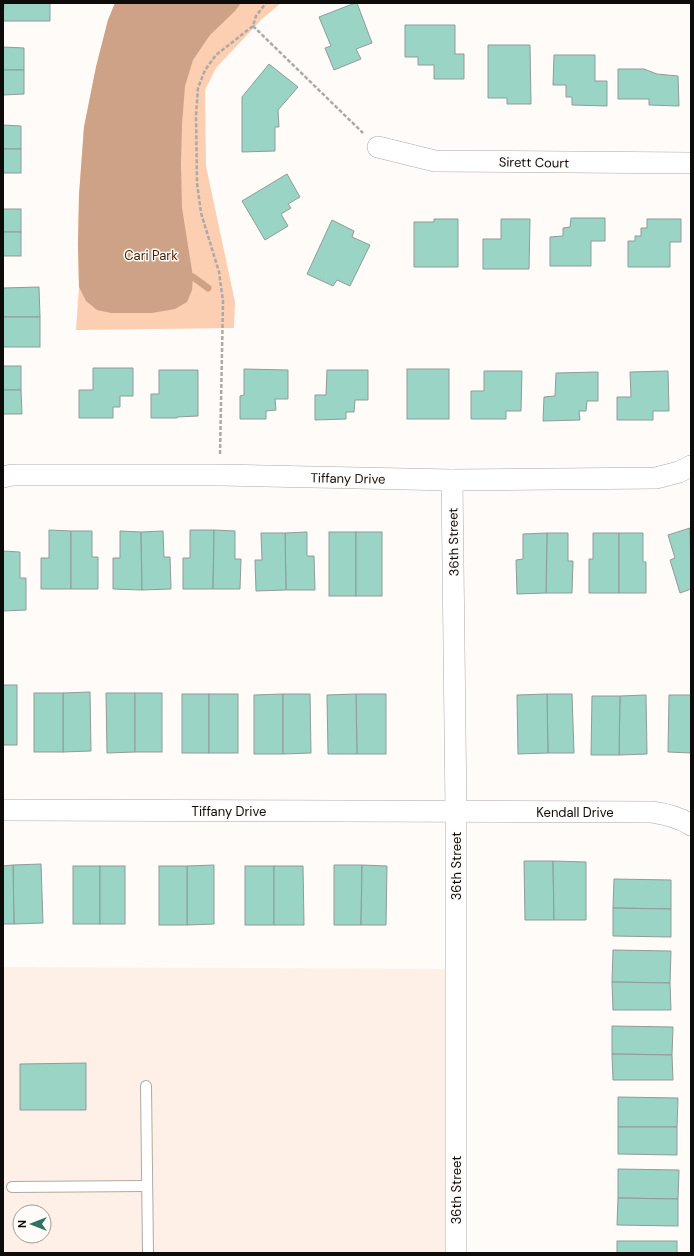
<svg xmlns="http://www.w3.org/2000/svg" width="694" height="1256" font-family="'DM Sans',sans-serif">
  <style>
    .built { fill: #fff0e7; fill-rule: evenodd }
    .green { fill: #fcceb2 }
    .water { fill: #cea286 }
    .lines { fill: none; stroke-linecap: round; stroke-linejoin: round }
    .stream { stroke: #cea286; stroke-width: 7 }
    .building { fill: #99d4c4; stroke: #929b98 }
    .lane-casing { stroke: #b0a9a5; stroke-width: 12 }
    .street-casing { stroke: #b0a9a5; stroke-width: 22 }
    .path { stroke: #aca9a7; stroke-width: 2.5; stroke-dasharray: 4 2; stroke-linecap: butt }
    .lane { stroke: #fff; stroke-width: 10 }
    .street { stroke: #fff; stroke-width: 21 }
    .labels { text-anchor: middle; stroke-width: 3; stroke-linejoin: round; paint-order: stroke }
    .street-label { font-size: 13px; fill: #0e0c0a; stroke: #fefbf9 }
    .park-label { font-size: 13px; fill: #471d00; stroke: #fefbf9 }
  </style>
  <rect width="100%" height="100%" fill="#fefbf9"/>
  <!-- built -->
  <path class="built" d="M3,967l453,2v284h-453zM20,1212h24v24h-24z"/>
  <!-- green -->
  <path class="green" d="M115,3h166l-19,16 -46,49 -11,22 1,76 29,136 -1,26 -158,2 3,-43 -1,-43 1,-49 5,-68 12,-60 12,-47z"/>
  <!-- water -->
  <path class="water" d="M115,3h126l-6,8 -25,24 -17,25 -8,26 -3,38 -1,40 1,44 11,69 -1,13 -5,12 -12,7 -23,4h-41l-14,-3 -11,-9 -7,-14 -1,-43 1,-49 5,-68 12,-60 12,-47z"/>
  <g class="lines">
    <!-- stream -->
    <path class="stream" d="M193,277l15,11"/>
  </g>
  <!-- building -->
  <g class="building">
    <path d="M4,3h46v18h-47z"/>
    <path d="M355,3h2l15,40 -16,6 5,10 -27,11 -9,-22 6,-2 -12,-29z"/>
    <path d="M405,25h50v29h9v25h-30v-14h-16v-8h-13z"/>
    <path d="M488,45h42l1,59h-24v-6h-19z"/>
    <path d="M3,47l21,1v22h-21z"/>
    <path d="M554,55h41v26h12v25l-35,-1v-8h-6v-12h-13z"/>
    <path d="M269,64l29,23 -20,23 1,17h-4v24l-33,1v-55z"/>
    <path d="M618,69h26l13,5 21,2 1,30 -30,-1v-6h-31z"/>
    <path d="M3,70h21v24l-21,1z"/>
    <path d="M3,125l18,1v23h-18z"/>
    <rect x="3" y="149" width="18" height="24"/>
    <path d="M287,174l13,23 -12,7 3,4 -10,6 7,12 -23,14 -23,-39z"/>
    <rect x="3" y="209" width="18" height="23"/>
    <path d="M571,218h34v23h-14v25h-41v-29l13,-1v-8l7,-1z"/>
    <path d="M434,219h24v48h-44v-45h20z"/>
    <path d="M501,219h29l-1,50h-46v-30h18z"/>
    <path d="M647,219h34v23h-11v25h-42v-26h7v-5h6v-8h6z"/>
    <path d="M332,220l22,11 -2,6 18,8 -20,41 -13,-6 -4,6 -26,-12z"/>
    <rect x="3" y="232" width="18" height="24"/>
    <path d="M39,287l1,30h-37v-29z"/>
    <rect x="3" y="317" width="37" height="30"/>
    <rect x="3" y="366" width="18" height="24"/>
    <path d="M93,368h40v28h-13v11h-7v11h-34v-28h14z"/>
    <path d="M244,369l44,1v29h-13l1,11 -10,1v8h-26v-23l4,-1z"/>
    <rect x="407" y="369" width="42" height="50"/>
    <path d="M159,370h39v46l-21,1v1h-26v-24h8z"/>
    <path d="M327,370h41v30h-13l-1,12h-8v7l-31,1v-25h11z"/>
    <path d="M484,371h38l-1,40h-15v8h-35v-28h13z"/>
    <path d="M668,371l1,40h-16v9h-36v-23h14l-1,-25z"/>
    <path d="M598,372v29h-11l-1,10h-7l1,9 -37,1 1,-24 11,-1 1,-23z"/>
    <path d="M3,390h18l1,24h-19z"/>
    <path d="M690,528l1,61 -11,4 -10,-33 5,-2 -7,-23z"/>
    <path d="M49,530l22,1v58h-30v-31h8z"/>
    <path d="M190,530h24l-1,59h-30v-31h7z"/>
    <path d="M214,530l21,1v28h6l-1,30h-27z"/>
    <path d="M71,531h21v26h6v32h-27z"/>
    <path d="M120,531l21,1 1,58 -29,-1v-31h7z"/>
    <path d="M163,531l1,26h6l1,32 -29,1 -1,-58z"/>
    <path d="M307,532v24h7l1,34h-29l-1,-57z"/>
    <rect x="329" y="532" width="27" height="64"/>
    <rect x="356" y="532" width="26" height="64"/>
    <path d="M261,533h24l1,57 -30,1 -1,-31h7z"/>
    <path d="M547,533h21v28h5l-1,32h-26z"/>
    <path d="M547,533l-1,60 -29,1 -1,-34 7,-1v-25z"/>
    <path d="M593,533h26v60h-30v-34h4z"/>
    <path d="M619,533h24v29h3v31h-27z"/>
    <path d="M3,551l17,1v26h6v32l-23,1z"/>
    <rect x="3" y="685" width="14" height="60"/>
    <path d="M90,692l1,59 -28,1v-59z"/>
    <rect x="34" y="693" width="29" height="59"/>
    <path d="M106,693h29v59l-28,1z"/>
    <rect x="135" y="693" width="27" height="59"/>
    <rect x="182" y="694" width="27" height="59"/>
    <rect x="209" y="694" width="29" height="59"/>
    <path d="M283,694v60h-29v-59z"/>
    <path d="M283,694h27l1,59 -28,1z"/>
    <path d="M356,694h30v60h-29z"/>
    <path d="M356,694l1,60h-29l-1,-59z"/>
    <path d="M547,694h25l2,59h-26z"/>
    <path d="M547,694l1,59 -30,1 -1,-59z"/>
    <path d="M646,695l1,59 -28,1 1,-59z"/>
    <path d="M669,695h22v58l-23,-1z"/>
    <path d="M592,696h28l-1,59h-28z"/>
    <path d="M524,861h29l1,59h-29z"/>
    <path d="M553,861l33,1v58h-32z"/>
    <path d="M41,864l2,59 -29,1 -1,-59z"/>
    <path d="M13,865l1,59h-11v-58z"/>
    <path d="M214,865v59l-27,1v-59z"/>
    <path d="M334,865h28l-1,60h-27z"/>
    <path d="M362,865l25,1 -1,59h-25z"/>
    <rect x="73" y="866" width="27" height="58"/>
    <rect x="100" y="866" width="25" height="58"/>
    <rect x="159" y="866" width="28" height="59"/>
    <rect x="245" y="866" width="29" height="59"/>
    <path d="M274,866h29l1,59h-30z"/>
    <path d="M614,879l57,1v29l-58,-1z"/>
    <path d="M613,908l58,1v28l-58,-1z"/>
    <path d="M613,950l58,1 -1,32 -58,-1z"/>
    <path d="M612,982l58,1 1,27h-58z"/>
    <path d="M612,1026l61,1 -1,28 -60,-1z"/>
    <path d="M612,1054l60,1 1,25h-60z"/>
    <path d="M86,1063v47h-66v-46z"/>
    <path d="M618,1097l60,1 -1,29h-59z"/>
    <path d="M618,1127h59v28l-59,-1z"/>
    <path d="M618,1169l61,1 -1,29 -60,-1z"/>
    <path d="M618,1198l60,1v27l-61,-1z"/>
    <rect x="617" y="1241" width="60" height="12"/>
  </g>
  <g class="lines">
    <!-- lane casing -->
    <g class="lane-casing">
      <g id="lane">
        <path d="M146,1086l2,167"/>
        <path d="M12,1187l134,-1"/>
      </g>
    </g>
    <!-- street casing -->
    <g class="street-casing">
      <g id="street">
        <path d="M378,147l57,14 256,2"/>
        <path d="M3,477l9,-2h208l232,5 204,-2 23,-6 12,-6"/>
        <path d="M452,480l4,331v442"/>
        <path d="M3,810l649,2c14,2 27,5 39,13"/>
      </g>
    </g>
    <!-- path -->
    <g class="path">
      <path d="M253,26l110,107"/>
      <path d="M220,454l3,-153 -4,-29 -18,-59 -4,-30 -1,-68 2,-27 7,-18 11,-15 37,-29 3,-10 10,-13"/>
    </g>
    <!-- lane -->
    <use href="#lane" class="lane"/>
    <!-- street -->
    <use href="#street" class="street"/>
  </g>
  <g class="labels">
    <!-- street labels -->
    <g class="street-label">
      <text transform="translate(534 162) rotate(1)" y="5">Sirett Court</text>
      <text transform="translate(348 478) rotate(1)" y="5">Tiffany Drive</text>
      <text transform="translate(453 542) rotate(-91)" y="5">36th Street</text>
      <text x="229" y="816">Tiffany Drive</text>
      <text x="575" y="817">Kendall Drive</text>
      <text transform="translate(456 866) rotate(-90)" y="5">36th Street</text>
      <text transform="translate(456 1190) rotate(-90)" y="5">36th Street</text>
    </g>
    <!-- park labels -->
    <g class="park-label">
      <text x="151" y="260">Cari Park</text>
    </g>
  </g>
  <!-- border -->
  <rect width="694" height="1256" fill="none" stroke="#0e0c0a" stroke-width="8"/>
  <!-- north arrow -->
  <g transform="translate(32 1224) rotate(270)"><circle r="19" fill="#fefbf9" stroke="#9e9b99"/>
  <path d="M0-3L7 15L0 10L-7 15Z" fill="#307263"/>
  <text y="-6" font-size="11" font-weight="bold" text-anchor="middle" fill="#0e0c0a">N</text>
  </g>
</svg>
